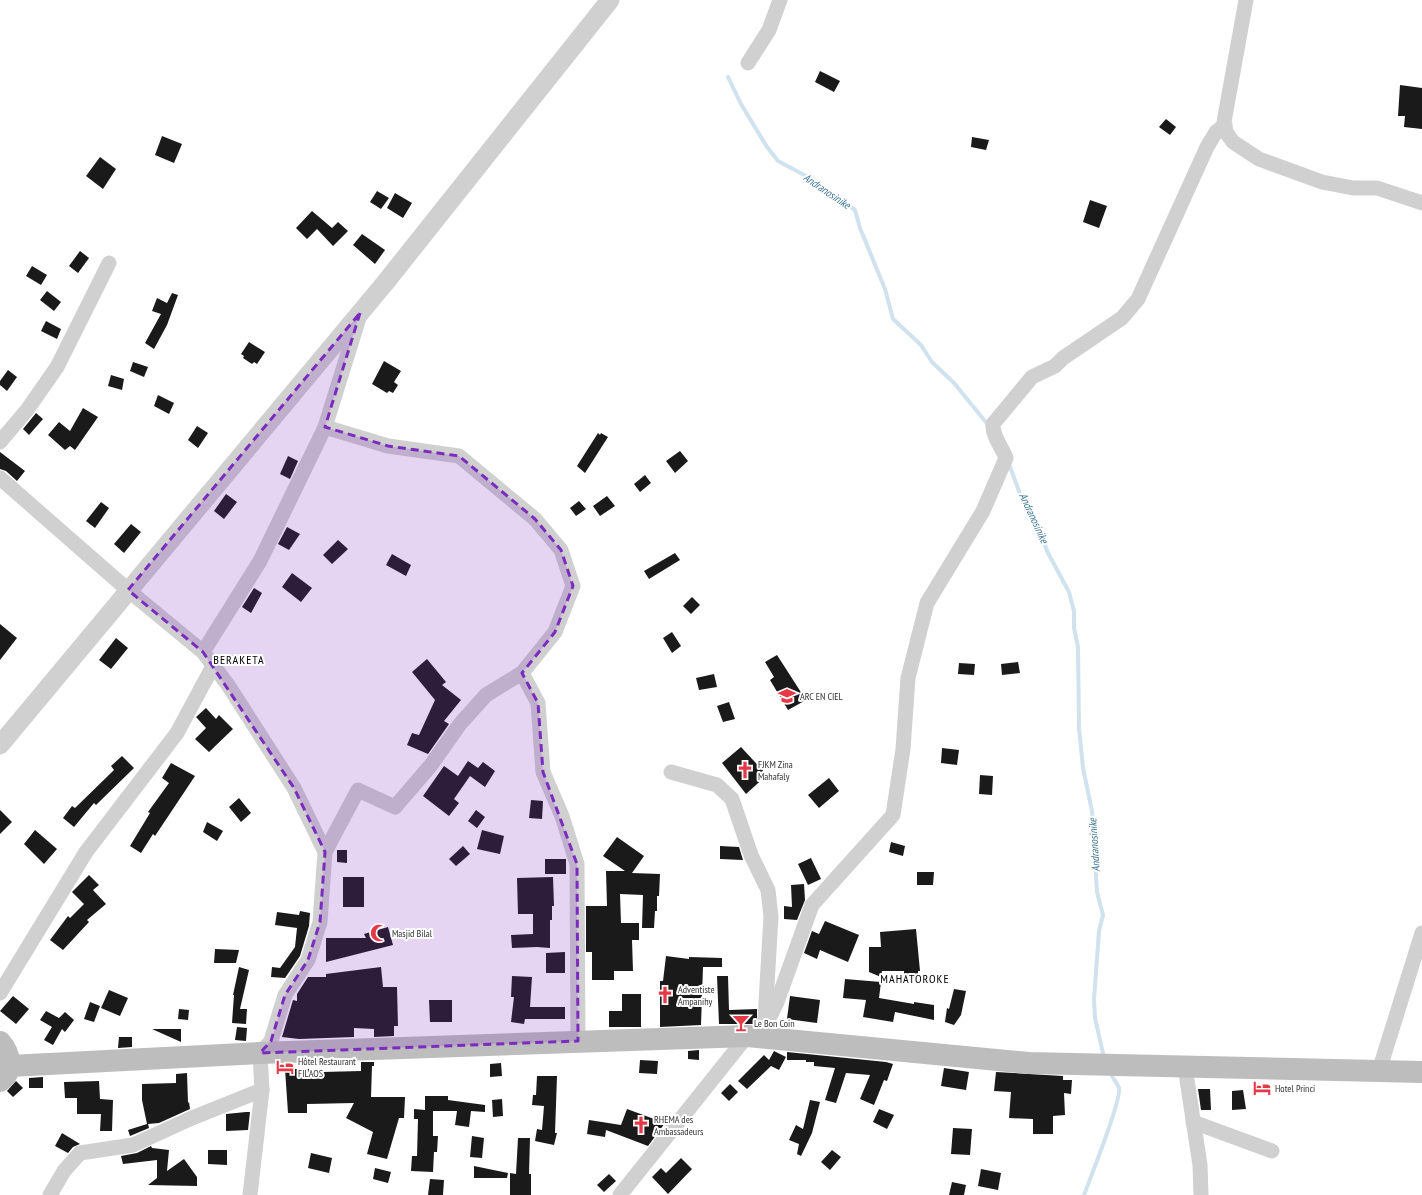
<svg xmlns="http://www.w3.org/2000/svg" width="1422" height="1195" font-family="'PT Sans Narrow',sans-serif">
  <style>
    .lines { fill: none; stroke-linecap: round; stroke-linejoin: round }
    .stream { stroke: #cfe2ee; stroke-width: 4 }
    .building { fill: #1a1a1a }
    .minor { stroke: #d0d0d0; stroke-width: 15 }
    .tertiary { stroke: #d0d0d0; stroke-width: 19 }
    .secondary { stroke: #bdbdbd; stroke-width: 22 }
    .marked { fill: #7b2cbf; fill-opacity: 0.2; stroke: #7b2cbf; stroke-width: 3; stroke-dasharray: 8 5; stroke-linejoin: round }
    .labels { text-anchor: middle; stroke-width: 4; stroke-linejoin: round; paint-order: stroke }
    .poi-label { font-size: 10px; fill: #333; stroke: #fff; text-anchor: start }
    .water-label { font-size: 11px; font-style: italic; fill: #3f7597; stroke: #fff }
    .quarter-label { font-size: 12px; letter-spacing: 1px; fill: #000; stroke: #fff }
  </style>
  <rect width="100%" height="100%" fill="#fff"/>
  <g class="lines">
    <!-- stream -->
    <g class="stream">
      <path d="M728,77l13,27 26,43 11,14 28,15 49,34 5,18 25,61 8,30 28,26 11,17 22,21 35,43"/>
      <path d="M1009,464l11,30 12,18 16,41 21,39 5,19v17l4,19 1,81 4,40 9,43 5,81 6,23 -4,16 -5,68 1,19 9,40"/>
      <path d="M1084,1195c6,-16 38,-96 35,-107 -2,-5 -7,-11 -9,-16"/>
    </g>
  </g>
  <!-- building -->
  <g class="building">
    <path d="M820,71l20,10 -6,11 -19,-10z"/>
    <path d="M1400,85l22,3v41l-18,-2 1,-11h-7z"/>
    <path d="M1166,119l10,8 -6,8 -11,-8z"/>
    <path d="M162,136l20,8 -8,19 -19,-8z"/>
    <path d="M972,137l17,3 -3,10 -15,-3z"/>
    <path d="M100,157l16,12 -13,20 -17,-13z"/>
    <path d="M377,191l12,7 -8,11 -11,-7z"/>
    <path d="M395,193l17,10 -9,15 -16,-10z"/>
    <path d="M1090,200l17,6 -8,22 -16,-6z"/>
    <path d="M312,211l20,17 6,-6 10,9 -15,15 -16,-17 -10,10 -11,-11z"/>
    <path d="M362,234l23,16 -10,14 -22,-19z"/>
    <path d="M80,251l9,7 -11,15 -9,-7z"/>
    <path d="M32,266l15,9 -6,10 -15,-9z"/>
    <path d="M47,291l14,11 -7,9 -14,-11z"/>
    <path d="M172,293l6,2 -11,30 -13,24 -9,-6 16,-29 -9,-3 5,-13 10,5z"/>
    <path d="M46,321l15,8 -4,10 -16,-8z"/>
    <path d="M249,342l16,10 -8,12 -3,-2 -2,2 -9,-6 1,-2 -3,-2z"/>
    <path d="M384,361l17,10 -7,11 4,3 -5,8 -4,-2 -2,2 -15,-9z"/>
    <path d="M133,362l15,5 -4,10 -14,-6z"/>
    <path d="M8,370l9,7 -10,14 -7,-6v-4z"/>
    <path d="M111,375l13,4 -2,11 -14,-4z"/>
    <path d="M158,395l16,8 -5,11 -15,-8z"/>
    <path d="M83,408l15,9 -23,33 -5,-4 -5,4 -17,-15 11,-13 11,9z"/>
    <path d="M36,413l7,6 -14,16 -6,-6z"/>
    <path d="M197,426l11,7 -10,15 -10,-8z"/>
    <path d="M598,433l2,2 1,-2 7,4 -23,36 -8,-7z"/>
    <path d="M680,451l8,10 -13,12 -9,-12z"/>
    <path d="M0,452l25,19 -8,10 -11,-10 -6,-2z"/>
    <path d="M288,456l10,5 -8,18 -10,-5z"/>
    <path d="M645,475l6,8 -11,9 -6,-8z"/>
    <path d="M226,494l11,8 -13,17 -10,-8z"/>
    <path d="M607,496l8,10 -15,10 -7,-10z"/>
    <path d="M579,501l7,8 -10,7 -6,-8z"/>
    <path d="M101,502l8,6 -14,20 -9,-7z"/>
    <path d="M131,524l10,8 -17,21 -10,-9z"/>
    <path d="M287,527l13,7 -11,16 -11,-6z"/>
    <path d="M338,540l10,9 -16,15 -9,-9z"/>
    <path d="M675,553l5,7 -31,19 -5,-8z"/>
    <path d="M392,554l19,11 -5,11 -20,-11z"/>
    <path d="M292,573l20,15 -11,14 -19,-15z"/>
    <path d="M254,588l8,5 -11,20 -9,-6z"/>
    <path d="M692,597l8,8 -9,9 -8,-8z"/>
    <path d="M0,624l17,14 -17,22z"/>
    <path d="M672,632l9,14 -9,7 -9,-15z"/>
    <path d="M116,638l12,10 -17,21 -12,-9z"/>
    <path d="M777,655l29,45 -18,10 -18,-30 4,-3 -9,-15z"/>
    <path d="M427,659l19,23 -4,3 19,15 -17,21 5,3 -21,30 -21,-9 5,-12 7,2 16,-35 -23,-28z"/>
    <path d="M1018,662l2,11 -18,2 -1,-11z"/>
    <path d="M959,663l16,1 -1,11 -16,-1z"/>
    <path d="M714,674l3,13 -18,3 -3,-12z"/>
    <path d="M729,702l6,17 -12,3 -6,-16z"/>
    <path d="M206,708l10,11 3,-4 14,14 -24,23 -14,-13 11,-11 -10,-11z"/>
    <path d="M741,747l26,28 -21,19 -24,-31z"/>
    <path d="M942,748l17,2 -2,15 -16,-2z"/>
    <path d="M122,756l12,12 -38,37 -2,-2 -20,24 -11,-9 9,-12 3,2 39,-38 -3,-4z"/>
    <path d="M468,761l10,7 5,-6 12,9 -10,16 -15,-11 -16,23 5,4 -10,13 -26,-20 21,-30 14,10z"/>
    <path d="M171,763l24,13 -40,60 -2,-2 -12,19 -11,-7 20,-33 -2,-1 21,-29 -7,-5z"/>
    <path d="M980,775l13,1 -1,19 -13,-1z"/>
    <path d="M829,778l10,13 -20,17 -11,-13z"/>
    <path d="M239,798l12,15 -10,9 -12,-15z"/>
    <path d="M531,800l12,1 -1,18 -13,-1z"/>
    <path d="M0,810l12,12 -12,12z"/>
    <path d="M476,810l9,7 -8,11 -9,-7z"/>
    <path d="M207,822l16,9 -6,10 -14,-9z"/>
    <path d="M35,830l22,19 -13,15 -20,-20z"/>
    <path d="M482,830l22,6 -4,18 -23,-5z"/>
    <path d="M617,837l27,19 -12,17 28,1 -1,22h-2v15h-2l-1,17h-12l1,-33 -23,-1 1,29h18v17h-7l1,31h-19v9h-22v-28h-6v-46h21l-1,-35h19l-22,-15z"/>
    <path d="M891,842l14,4 -2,10 -14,-4z"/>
    <path d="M463,846l7,8 -14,12 -7,-7z"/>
    <path d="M720,846l19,1 4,13 -23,-1z"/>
    <path d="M337,850h10v13l-10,-1z"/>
    <path d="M811,858l10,21 -13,6 -10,-21z"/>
    <rect x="545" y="859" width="21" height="15"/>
    <path d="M917,872h17l-1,13h-16z"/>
    <path d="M89,875l10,10 -6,5 13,14 -19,16 2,2 -26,28 -13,-10 18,-24 2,2 14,-14 -12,-12z"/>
    <rect x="343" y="877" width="21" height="30"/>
    <path d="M553,877l1,29h-2v14h-2v28l-13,-1 -25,1 -1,-13 22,-1v-20h-15l-1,-36z"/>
    <path d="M804,884l1,16 -8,20 -13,-1v-13l8,1 -1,-22z"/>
    <path d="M300,911l10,2 -1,13 -9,30 -15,22 -14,-1 1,-10 8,1 15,-21 2,-19 -22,-3 2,-13 22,3z"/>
    <path d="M825,921l34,14 -11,27 -28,-12 -3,9 -13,-6 8,-22 7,3z"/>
    <path d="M388,927l5,18 -67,17v-24h40l-2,-4z"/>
    <path d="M916,929l4,42h-2v6h-14v-6h-22l-1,6 -12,-5v-25h12l-1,-15z"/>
    <path d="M215,949l24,1 -3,13h-22z"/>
    <path d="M565,952v21h-19v-20z"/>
    <path d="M666,956l23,3v-2l33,1v9h-19l-2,58 -41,2v-46h3z"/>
    <path d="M239,967l10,3 -9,39h7l-1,15 -14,-1 2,-28h-1z"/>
    <path d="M381,967l2,20h14l1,39h-4v10l-20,1v-8l-20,-1v9l-55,2 -17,-2 11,-37 4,1v-7l11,-17h18v-3z"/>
    <path d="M512,976l20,1 -2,30h35v12h-40l-1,5 -13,-2 3,-25h-3z"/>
    <path d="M717,976h11l1,34 28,-1v13l-4,2h-34z"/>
    <path d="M845,979l36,3 -2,16 35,6v-2l20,3v15l-39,-8 -2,10 -30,-5 3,-17 -23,-2z"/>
    <path d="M954,989l12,2 -5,24 -7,10 -9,-3 2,-14 2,1z"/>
    <path d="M109,990l19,8 -8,18 -19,-8z"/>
    <path d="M622,994h19v33h-32v-16h13z"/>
    <path d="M13,996l16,13 -13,15 -16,-13z"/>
    <path d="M790,996l30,4 -3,23 -30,-4z"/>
    <path d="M429,1000h23v22h-22z"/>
    <path d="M90,1002l10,4 -6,16 -10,-3z"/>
    <path d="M179,1009l10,1 -1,10 -10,-1z"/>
    <path d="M46,1011l13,7 6,-6 9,8 -9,12 -3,-3 -9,16 -9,-5 8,-13 -12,-7z"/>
    <path d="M237,1027l10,1 -1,13 -11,-1z"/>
    <path d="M152,1029h29v13z"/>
    <path d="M119,1037h13v10l-14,1z"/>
    <path d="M699,1050v10l-11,-1v-8z"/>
    <path d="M774,1051l12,6 -7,13 -8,-4 -24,23 -9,-8 26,-26 5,5z"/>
    <path d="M787,1052l99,10 7,2 -6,17 -3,-1 -10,25 -14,-6 10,-24 -24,-2 -10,30 -11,-3 10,-32 -21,-2v-4h-8v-2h-19z"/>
    <path d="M640,1060l18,1 -1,13 -18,-1z"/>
    <path d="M361,1062h13v4h-2l-1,31h34l-1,21h-5l-12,41 -20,-5 6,-22 -27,-14 8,-15 -47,1v9h-19l-3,-44h37v3l39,-1z"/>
    <path d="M501,1063l1,13 -12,1v-13z"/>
    <path d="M944,1068l25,4 -3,18 -25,-4z"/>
    <path d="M996,1072l67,4v4h9l-1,14 -7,-1 1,22 -12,1v18h-20v-15l-24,-1 2,-26 -17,-1z"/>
    <path d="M187,1073l1,30 1,-1 1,7 -31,14 -11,1 1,4 -19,8 -2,-6 19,-6 -5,-24v-16l34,-1v-9z"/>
    <path d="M537,1076h20l-2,57h2l-3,12 -19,-4 2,-12 5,1 2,-24 -12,-1 1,-10h3z"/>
    <path d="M43,1077v11h-14v-10z"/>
    <path d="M16,1081l7,7 -10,9 -6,-6z"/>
    <path d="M99,1081l1,18 13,1 -1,31h-12l1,-17h-24v-16h-12l-1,-16z"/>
    <path d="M730,1084l8,8 -9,9 -8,-8z"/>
    <path d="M1198,1089h12l1,21h-10z"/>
    <path d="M1243,1090l3,19 -14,1v-19z"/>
    <path d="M425,1096h23v4l37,5v7l-14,-1 -2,16 -14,-2 2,-14h-24v25h5l-1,16h-3l-1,20 -22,-1 1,-15h5l1,-37h-4v-10l11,1z"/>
    <path d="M502,1099l1,17 -10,1 -1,-17z"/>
    <path d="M810,1100l10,2 -8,31 -11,23 -4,-2 2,-10 -10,-4 7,-15 7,4z"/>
    <path d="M627,1109l38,14 -17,23 -42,-16 -1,7 -18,-3 2,-14 32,5z"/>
    <path d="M879,1109l15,6 -7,14 -14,-7z"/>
    <path d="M246,1112h4l-2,18 -22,1v-17z"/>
    <path d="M953,1128l19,1 -2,26 -19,-1z"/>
    <path d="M62,1133l18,11 -7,3 -5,6 -13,-7z"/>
    <path d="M472,1136l12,2 -2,20 -12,-1z"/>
    <path d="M518,1138h12l-1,36h2v21h-21v-22l6,1z"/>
    <path d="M151,1146l1,2 17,2 -2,21 17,-12 13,18v9l-49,-1 9,-7v-18l-34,4 -2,-8 16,-3z"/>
    <path d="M208,1150h19v15l-19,-1z"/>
    <path d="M832,1150l9,7 -11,13 -9,-8z"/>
    <path d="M311,1153l21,5 -3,15 -21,-5z"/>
    <path d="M681,1158l11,11 -24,25 -16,-17 9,-9 5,5z"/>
    <path d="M474,1166l34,7 -1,5h-33z"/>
    <path d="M375,1168l16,4 -3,11 -15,-4z"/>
    <path d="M981,1169l20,4 -3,17 -20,-4z"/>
    <path d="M609,1174l7,7 -12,11 -7,-7z"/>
    <path d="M430,1179l14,1 -1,15h-15z"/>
    <path d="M952,1182l14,3 -2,10h-15z"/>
  </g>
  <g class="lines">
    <!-- minor -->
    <g class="minor">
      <path d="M1246,0l-22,122 2,10 7,10 26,17 63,23 31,6h24l45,15"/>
      <path d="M748,63l21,-33 11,-30"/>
      <path d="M325,427l63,19 71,10 76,63 26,31 12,36 -18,46 -33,41 -36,22 -26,29 -29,41 -36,42 -37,-17 -33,62"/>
      <path d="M0,442l27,-32 30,-43 52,-104"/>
      <path d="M0,478l128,112 75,62 25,33 66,103 31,64 -5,70 -12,38 -23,35 -14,46 -11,12 2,37 -12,105"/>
      <path d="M203,652l57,-91 65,-134 34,-109"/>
      <path d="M522,673l16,30 5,69 19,44 15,48 1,177"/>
      <path d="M671,772l46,13 15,14 19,56 17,35 3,27 -6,102"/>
      <path d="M0,993l86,-141 91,-119 36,-67"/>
      <path d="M1185,1067l15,98 1,30"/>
      <path d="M1379,1071l43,-138"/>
      <path d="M1193,1122l79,29"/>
      <path d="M50,1195l14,-24 16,-18 53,-8 59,-27 70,-28"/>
      <path d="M620,1195l127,-159 17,-7 13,-27 35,-97 81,-90 10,-66 5,-71 19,-75 56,-92 23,-53c-4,-11 -14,-22 -13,-34l39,-47 23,-11 8,-8 59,-40 16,-19 69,-152 9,-15 9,-7"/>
    </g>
    <!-- tertiary -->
    <path class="tertiary" d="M0,745l385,-462 225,-283"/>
    <!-- secondary -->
    <g class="secondary">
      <path d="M0,1042c10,11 14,29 0,39"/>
      <path d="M10,1066l250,-13 487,-17 282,27 393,9"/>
    </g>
  </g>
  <!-- marked area -->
  <path class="marked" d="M360,313l-35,114 63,19 71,10 76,63 26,31 12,36 -18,46 -33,41 16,30 5,69 34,92 1,177 -318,12 11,-12 14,-46 23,-35 12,-38 5,-70 -31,-64 -91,-136 -75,-62z"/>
  <!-- icons -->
  <defs>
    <g id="school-bare" transform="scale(1.38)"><path d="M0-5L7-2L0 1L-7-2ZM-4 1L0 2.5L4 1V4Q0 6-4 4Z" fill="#e63946" stroke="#fff" stroke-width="2.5" paint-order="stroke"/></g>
    <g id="church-bare" transform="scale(1.38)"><path d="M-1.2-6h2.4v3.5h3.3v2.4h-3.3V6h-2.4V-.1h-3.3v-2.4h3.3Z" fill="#e63946" stroke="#fff" stroke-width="2.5" paint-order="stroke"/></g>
    <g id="mosque-bare" transform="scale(1.38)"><path d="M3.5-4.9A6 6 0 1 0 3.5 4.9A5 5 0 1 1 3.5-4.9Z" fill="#e63946" stroke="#fff" stroke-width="2.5" paint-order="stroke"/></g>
    <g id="bar-bare" transform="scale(1.38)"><path d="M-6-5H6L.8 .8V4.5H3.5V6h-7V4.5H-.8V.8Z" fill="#e63946" stroke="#fff" stroke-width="2.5" paint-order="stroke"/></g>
    <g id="hotel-bare" transform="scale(1.38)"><path d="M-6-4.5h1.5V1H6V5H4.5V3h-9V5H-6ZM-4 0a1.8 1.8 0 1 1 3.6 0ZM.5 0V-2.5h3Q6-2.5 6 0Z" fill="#e63946" stroke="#fff" stroke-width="2.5" paint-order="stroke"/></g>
  </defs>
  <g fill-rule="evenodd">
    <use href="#school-bare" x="787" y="696"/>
    <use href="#church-bare" x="745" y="770"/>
    <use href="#mosque-bare" x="379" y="933"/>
    <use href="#church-bare" x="665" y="995"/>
    <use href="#bar-bare" x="741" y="1023"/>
    <use href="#hotel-bare" x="285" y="1067"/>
    <use href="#hotel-bare" x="1262" y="1088"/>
    <use href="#church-bare" x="641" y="1125"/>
  </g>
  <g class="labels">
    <!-- poi labels -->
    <g class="poi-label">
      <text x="800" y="700">ARC EN CIEL</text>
      <text x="758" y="768">FJKM Zina<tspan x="758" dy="12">Mahafaly</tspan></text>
      <text x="392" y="937">Masjid Bilal</text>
      <text x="678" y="993">Adventiste<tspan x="678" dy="12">Ampanihy</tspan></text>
      <text x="754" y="1027">Le Bon Coin</text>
      <text x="298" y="1065">Hôtel Restaurant<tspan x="298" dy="12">FILAOS</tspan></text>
      <text x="1275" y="1092">Hotel Princi</text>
      <text x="654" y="1123">RHEMA des<tspan x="654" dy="12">Ambassadeurs</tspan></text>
    </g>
    <!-- water labels -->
    <g class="water-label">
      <text transform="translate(827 191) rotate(34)" y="4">Andranosinike</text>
      <text transform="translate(1034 518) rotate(65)" y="4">Andranosinike</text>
      <text transform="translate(1094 845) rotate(-94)" y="4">Andranosinike</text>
    </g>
    <!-- quarter labels -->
    <g class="quarter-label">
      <text x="239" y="664">BERAKETA</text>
      <text x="915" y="983">MAHATOROKE</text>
    </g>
  </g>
</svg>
